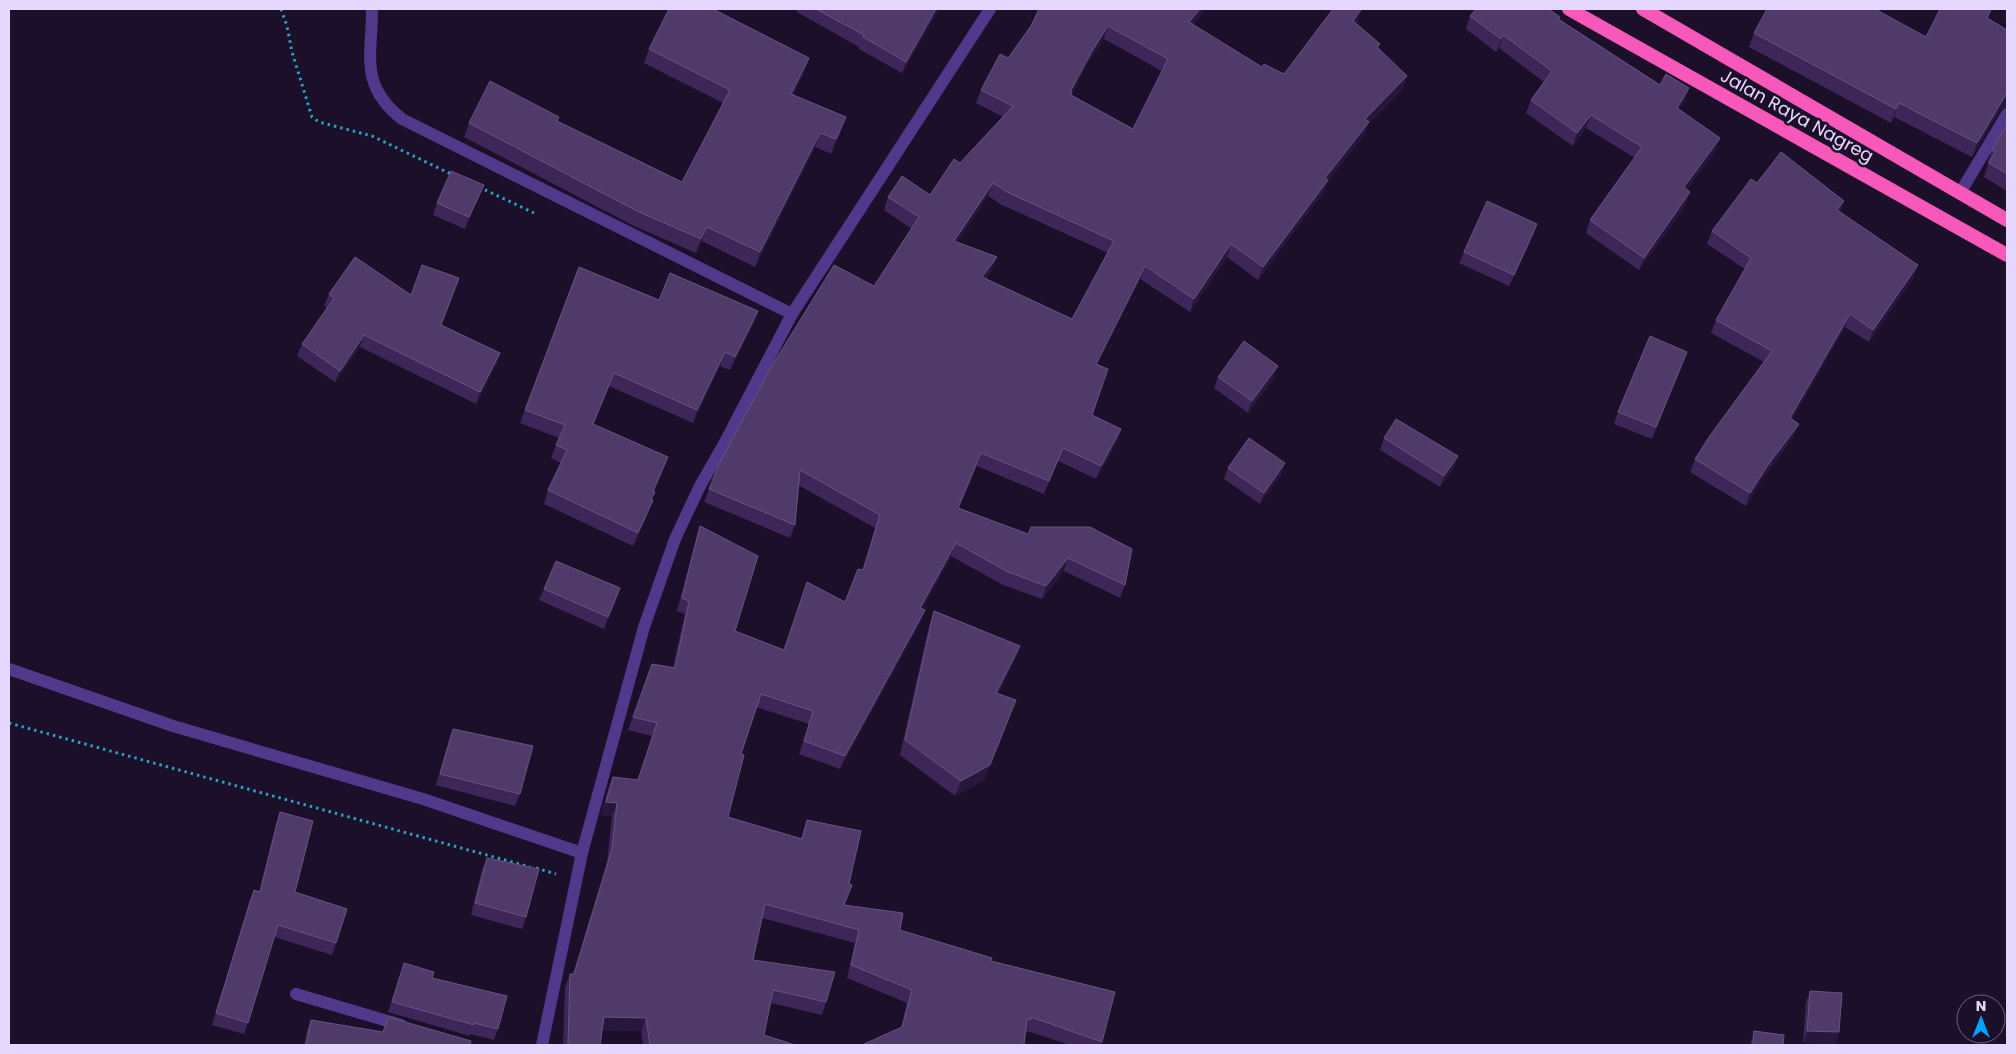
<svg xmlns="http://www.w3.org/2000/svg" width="2016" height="1054" font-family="Poppins,sans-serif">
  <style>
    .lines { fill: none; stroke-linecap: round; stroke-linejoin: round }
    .path { stroke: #2aa0c0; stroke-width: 3; stroke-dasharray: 2.5 4; stroke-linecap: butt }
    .minor { stroke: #52388a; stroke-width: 12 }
    .trunk { stroke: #f758ba; stroke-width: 14 }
    .wall { fill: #3e2758; fill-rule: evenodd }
    .shaded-wall { fill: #28163d }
    .building { fill: #503a6a; stroke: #675381; fill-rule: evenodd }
    .labels { text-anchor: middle; stroke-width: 5; stroke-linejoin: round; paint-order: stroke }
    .street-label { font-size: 18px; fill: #e6d7ff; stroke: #1b0f29 }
  </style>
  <rect width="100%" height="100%" fill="#1b0f29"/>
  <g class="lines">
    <!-- path -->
    <g class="path">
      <path d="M281,9l6,17 5,26 20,65 7,5 53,14 81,39"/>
      <path d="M479,187l55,26"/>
      <path d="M9,723l521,144"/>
      <path d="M536,868l20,6"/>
    </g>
    <!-- minor -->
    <g class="minor">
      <path d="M372,9c0,47 -13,76 30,110l390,195"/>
      <path d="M1960,193l47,-79"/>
      <path d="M9,669l164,57 250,73 159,54"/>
      <path d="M296,994l105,31"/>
      <path d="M542,1045l40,-192 62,-226 31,-88 25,-53 24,-42 68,-130 198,-305"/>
    </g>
    <!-- trunk -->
    <g class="trunk">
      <path d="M1569,9l438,246"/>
      <path d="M1643,9l364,211"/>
    </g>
  </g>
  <!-- wall -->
  <g class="wall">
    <path d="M798,9h141l-37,64 -43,-24v-2l-62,-35z"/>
    <path d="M1037,9h168l-12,16 69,42 22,7 72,-51 24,21 -2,4 25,41 -34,34 -5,12 -36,46 -5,12 -65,87 -31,-23 -37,55 -50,-33 -43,86 -5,50 29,14 -4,13 -21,37 -38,-18 -14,33 -67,-28 -18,42 69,26 97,51 -5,13 -56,-27 -22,28 -39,-14 -52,-29 -29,53 3,1 -5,13 -80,146 -41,-15 10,-30 -53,-17 -15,47 -13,63 73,22 6,-19 37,85 56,25 91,31 111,81 -2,3h-30l-43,-14 -1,2 -125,-5 6,-25 -60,-25 8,-35 -93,-25 -9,42 73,42 -4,13 -51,-12 -7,32 31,10h-152l-2,-14 -39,-1 -2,15h-37l2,-58 5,-13h3l34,-112 5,-46 -11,-1 7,-25 5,-13 25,3 14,-44 -24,-6 24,-66 21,3 12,-53 -8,-3 19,-72 4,-13 35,105 49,19 61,-48 18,-32 12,-42 -77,-43 -3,40 -5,13 -86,-36 5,-13 165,-203 38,-57 -28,-19 4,-13 42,-2 73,-78 -27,-14 5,-13 27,-32 23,-32 8,-16zM1104,39l58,32 -29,58 -62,-34 16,-31zM988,196l14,9 106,48 -36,66 -86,-40 6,-9 5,-13 -40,-15z"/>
    <path d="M1470,16l90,1 -1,2 101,66 29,3 -4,13 -6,8 41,29 -5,13 -28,38 -1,16 -47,65 -53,-37 4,-13 45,-62 -49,-30 -13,18 -47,-33 5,-13 13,-18 -45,-34 -3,4 -30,-23z"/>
    <path d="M1988,18l19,12v76l-7,4 -28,47 -78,-40 -3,6 -142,-76 5,-14 172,4z"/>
    <path d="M649,49l160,9 -5,14 -11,23 48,37 -10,22 -16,-7 -60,120 -53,-26 -6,12 -64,-28 -168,-88 5,-14 90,-6 -2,4 125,61 41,-79 -79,-40z"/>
    <path d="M2007,124v67l-23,-14 4,-12 -1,-1 5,-14z"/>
    <path d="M1757,183l87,18 -4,11 74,65 -45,65 -24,-15 -53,92 7,5 -5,12 -31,42 -17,28 -56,-34 5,-13 69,-97 -53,-29 5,-13 29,-51 -38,-25 5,-13z"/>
    <path d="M479,197l-14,32 -32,-14 4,-12z"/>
    <path d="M1537,224l-4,12 -24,50 -50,-23 5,-11z"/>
    <path d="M579,267l80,33 99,11 -5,14 -23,45 -10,-4 -27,57 -84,-37 -16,39 70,45 -9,22 -6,22 -15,32 -89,-42 4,-14 13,-27 -10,-5 8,-20 -39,-15z"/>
    <path d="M329,294l112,31 59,28 -4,12 -20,39 -116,-57 -25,35 -38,-26 5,-12 25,-36 -3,-2z"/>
    <path d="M1683,363l-31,76 -38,-15 4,-12z"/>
    <path d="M1218,377l56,1 -26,35 -34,-25z"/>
    <path d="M1384,438l74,18 -4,12 -14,19 -60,-37z"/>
    <path d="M1285,463l-4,12 -21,29 -36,-25 4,-11z"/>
    <path d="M544,589l72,11 -12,29 -65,-29z"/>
    <path d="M934,611l86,35 -6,15 -16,33 18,6 -32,80 -29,16 -55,-41 29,-129z"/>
    <path d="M453,729l67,65 -5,12 -79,-21 13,-45z"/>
    <path d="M280,812l15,80 41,51 -4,12 -58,-18 -30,97 -32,-9 37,-123 5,-12 5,2 17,-68z"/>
    <path d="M487,858l39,59 -4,12 -51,-14 11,-45z"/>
    <path d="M404,963l28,15 66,51 -4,11 -24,-6v2l-82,-24z"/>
    <path d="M1810,991l29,41 -4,12 -32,-1 3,-41z"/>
    <path d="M388,1017l82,28h-166l3,-14 4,-11 72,12z"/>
    <path d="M1754,1031l29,14h-33z"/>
  </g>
  <!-- shaded-wall -->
  <g class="shaded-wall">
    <path d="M936,9h3l-37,64 4,-11z"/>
    <path d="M1200,9h5l-20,26 4,-13z"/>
    <path d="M1361,10l-4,13 -8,11 4,-13z"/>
    <path d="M1108,26l-4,13 -17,25 -21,39 5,-13 21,-39z"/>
    <path d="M1503,35l-4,13 -3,4 5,-13z"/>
    <path d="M809,58l-5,14 -18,36 5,-14z"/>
    <path d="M1407,76l-4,13 -34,34 -5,12 -36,46 -5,12 -65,87 5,-13 102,-148z"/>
    <path d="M1689,88l-4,13 -13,20 5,-13z"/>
    <path d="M2007,95v11l-7,4 -28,47 5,-14 28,-47z"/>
    <path d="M1899,103l-5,14 -3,6 5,-14z"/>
    <path d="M1591,115l-5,13 -13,18 4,-13z"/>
    <path d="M846,117l-5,15 -10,22 5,-15z"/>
    <path d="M820,133l-5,14 -60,120 5,-15z"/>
    <path d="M1720,138l-5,13 -36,49 5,-13z"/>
    <path d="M993,183l-5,13 -39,58 5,-13z"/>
    <path d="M484,185l-5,12 -14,32 4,-12z"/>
    <path d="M1690,192l-4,13 -47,65 5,-12z"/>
    <path d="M1844,201l-4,12 -3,-3z"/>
    <path d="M1537,224l-4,12 -24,50 5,-11z"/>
    <path d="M707,227l-5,14 -6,12 5,-14z"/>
    <path d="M1231,244l-4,13 -37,55 4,-13z"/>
    <path d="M997,257l-5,13 -15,20 5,-13z"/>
    <path d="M1918,265l-4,12 -45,65 4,-12z"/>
    <path d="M1145,266l-5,13 -49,98 5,-13z"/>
    <path d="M758,311l-5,14 -23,45 5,-13z"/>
    <path d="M1850,314l-5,13 -59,103 4,-12z"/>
    <path d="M364,335l-4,12 -25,35 5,-11z"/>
    <path d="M725,352l-5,14 -27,57 4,-13z"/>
    <path d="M1687,352l-4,11 -31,76 4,-12z"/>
    <path d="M500,353l-4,12 -20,39 4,-12z"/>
    <path d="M1278,366l-4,12 -26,35 4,-12z"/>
    <path d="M614,373l-5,13 -21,52 5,-14z"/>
    <path d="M1799,424l-5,12 -31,42 -17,28 4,-13 18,-28z"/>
    <path d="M1121,429l-4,13 -21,37 5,-13z"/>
    <path d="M1063,448l-5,13 -14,33 5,-13z"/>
    <path d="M981,453l-4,13 -24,55 5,-13z"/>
    <path d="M1458,456l-4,12 -14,19 4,-11z"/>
    <path d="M668,457l-5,13 -15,35 5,-14z"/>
    <path d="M1285,463l-4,12 -21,29 4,-11z"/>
    <path d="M653,500l-5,14 -15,32 5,-13z"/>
    <path d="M956,543l-5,13 -36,65 5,-13z"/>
    <path d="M1068,558l-4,13 -22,28 4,-13z"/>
    <path d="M620,588l-4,12 -12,29 4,-12z"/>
    <path d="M925,610l-5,13 -80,146 5,-13z"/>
    <path d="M1020,646l-6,15 -23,47 5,-15z"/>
    <path d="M1016,700l-32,80 -29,16 6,-15z"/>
    <path d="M606,802l11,1 -5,13 -11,-1z"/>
    <path d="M604,1017l42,1 -5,13 -41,-1z"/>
    <path d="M1807,1031l32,1 -4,12 -32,-1z"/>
  </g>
  <!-- building -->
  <g class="building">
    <path d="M669,9h44l96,49 -18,36 55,23 -10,22 -16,-6 -60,119 -53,-25 -6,12 -64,-28 -168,-88 21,-42 69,36 -2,4 125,61 48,-92 -81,-41z"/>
    <path d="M816,9h120l-30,53 -43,-25 1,-2z"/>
    <path d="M1039,9h161l-11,13 73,45 2,-3 20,10 49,-65h27l1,1 -8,11 27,23 -3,3 30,29 -42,43 4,3 -44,56 3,2 -65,87 -32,-23 -37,55 -49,-33 -49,98 12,5 -16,46 29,14 -20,37 -38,-18 -14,33 -68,-28 -23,55 70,26 3,-7h59l42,22 -7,36 -57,-27 -22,28 -38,-14 -52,-29 -36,65 5,2 -80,146 -41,-15 9,-30 -52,-17 -20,60 3,1 -16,62 74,22 5,-19 54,11 -12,53 3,1 -8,20 59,8 -3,17 92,28 -1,3 124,31 -13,50 -71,-25v3l-4,-1 -3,26h-162l40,-18 10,-37 -61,-25 8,-35 -94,-26 -12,56 82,12 -9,30 -53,-12 -9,45 31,10h-145l-4,-27 -42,-1 -4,28h-27l-5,-1 2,-70h4l38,-125 5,-46 -11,-1 7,-25 25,3 19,-57 -24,-6 19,-53 23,4 14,-67 -7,-3 18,-72 58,30 -23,75 49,19 23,-68 38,20 13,-33 5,1 17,-55 -80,-45 -5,55 -86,-36 10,-25 51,-95 64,-104 40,21 45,-69 -31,-20 14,-21 28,19 24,-36 6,4 53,-57 -32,-16 19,-36 8,4 23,-32zM1108,26l60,33 -35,70 -62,-34v-5l21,-39zM993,183l14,9 107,49 -42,78 -90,-42 15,-20 -43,-16z"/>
    <path d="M1476,9h73l11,8 -2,2 102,66 6,-11 23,14 -12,20 43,30 -36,49 6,5 -46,66 -54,-38 52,-73 -51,-32 -14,18 -46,-33 21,-29 -49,-36 -2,4 -31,-23z"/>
    <path d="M1767,9h108l51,28 14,-28h48l3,1 -4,8 20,12v65l-2,1 -28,47 -78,-40 -3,6 -142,-76z"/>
    <path d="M2007,124v50l-18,-11 6,-11 -3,-2z"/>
    <path d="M1781,152l63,49 -7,9 81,55 -45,65 -23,-16 -60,104 9,6 -31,41 -18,28 -55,-34 14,-22 63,-86 -56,-31 35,-62 -39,-27 39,-52 6,4z"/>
    <path d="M451,171l33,14 -15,32 -32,-14z"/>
    <path d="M1487,201l50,23 -23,51 -50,-23z"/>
    <path d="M355,257l56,38 11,-30 37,13 -18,47 59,28 -20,39 -116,-57 -24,36 -38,-27 32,-46 -5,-4z"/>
    <path d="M579,267l80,33 11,-27 88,38 -23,46 -10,-5 -28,58 -83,-37 -21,51 75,33 -15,34 2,1 -4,7 2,1 -15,33 -90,-43 19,-40 -11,-5 9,-20 -40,-15z"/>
    <path d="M1650,336l37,16 -31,75 -38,-15z"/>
    <path d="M1244,341l34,25 -26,35 -34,-24z"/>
    <path d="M1396,419l62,37 -14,20 -60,-38z"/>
    <path d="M1249,438l36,25 -21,30 -36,-25z"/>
    <path d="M556,561l64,27 -12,29 -64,-28z"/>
    <path d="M934,611l86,35 -24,47 20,7 -26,65 -29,16 -56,-41z"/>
    <path d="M453,729l80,17 -13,48 -80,-20z"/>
    <path d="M280,812l33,9 -18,71 52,17 -11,34 -58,-18 -30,98 -32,-10 38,-123 6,2z"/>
    <path d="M487,858l52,11 -13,48 -51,-14z"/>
    <path d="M404,963l30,9 -2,6 75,18 -9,33 -24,-6v2l-82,-23z"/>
    <path d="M1810,991l32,2 -3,39 -32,-1z"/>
    <path d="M388,1017l83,24 -1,4h-164l5,-25 72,12z"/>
    <path d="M1754,1031l30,4 -1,10h-30z"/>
  </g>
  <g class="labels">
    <!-- street labels -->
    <g class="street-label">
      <text transform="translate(1797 116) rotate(29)" y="6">Jalan Raya Nagreg</text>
    </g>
  </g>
  <!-- border -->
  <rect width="2016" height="1054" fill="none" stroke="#e6d7ff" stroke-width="20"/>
  <!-- north arrow -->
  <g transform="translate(1981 1019)"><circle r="24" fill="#1b0f29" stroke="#6c5f7f"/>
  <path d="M0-4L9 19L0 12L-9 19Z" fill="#03a1ff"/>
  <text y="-8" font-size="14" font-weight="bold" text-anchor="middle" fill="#e6d7ff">N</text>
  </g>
</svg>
